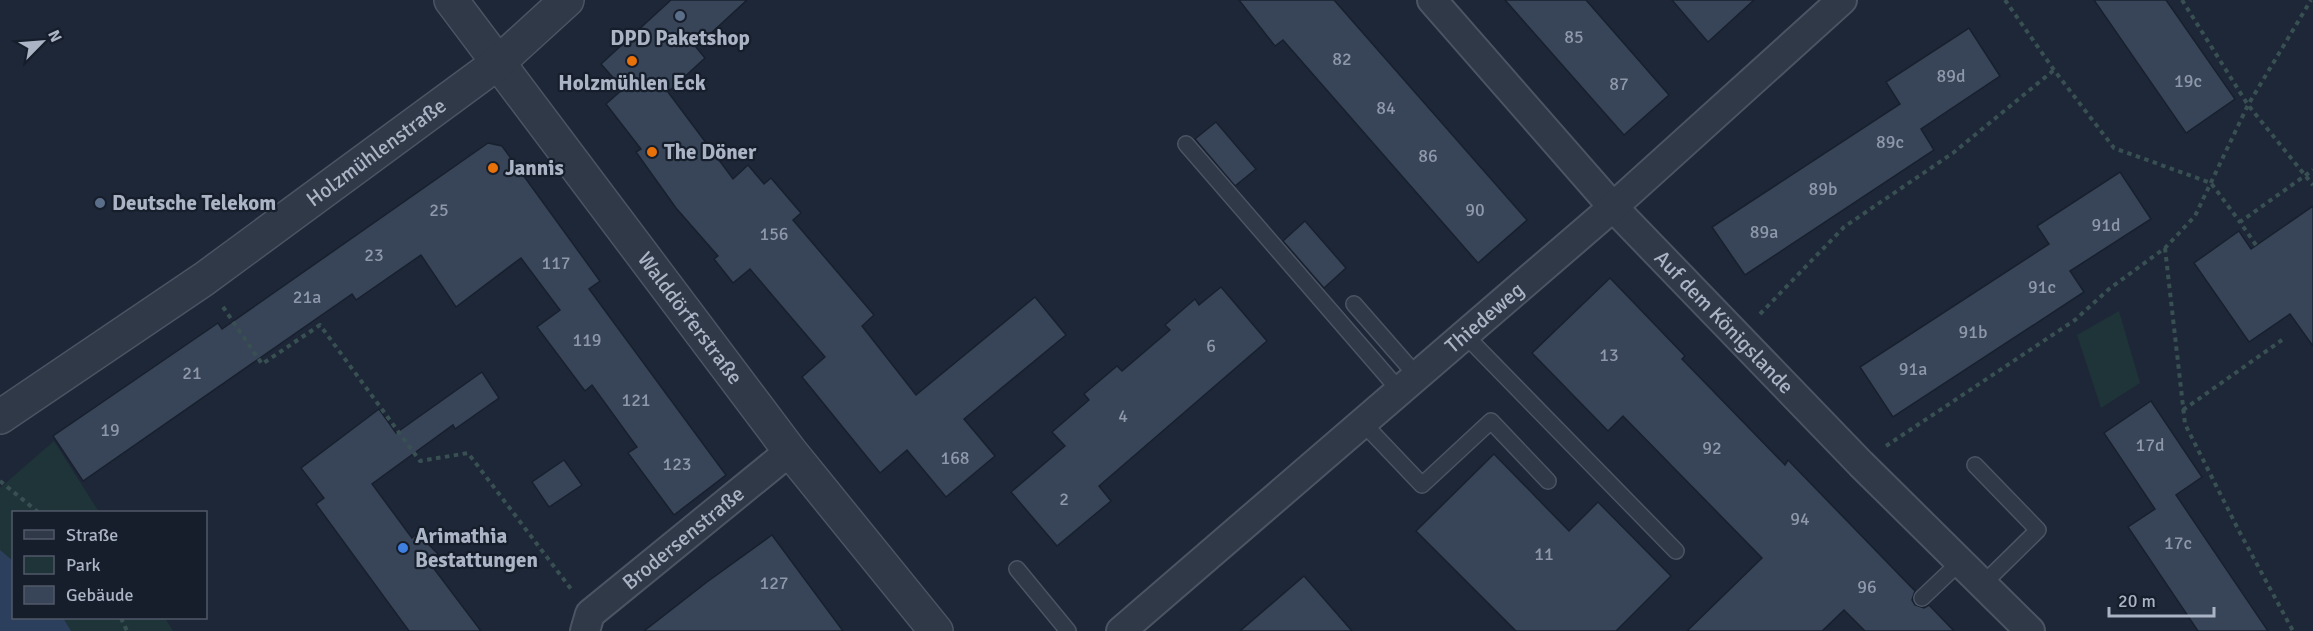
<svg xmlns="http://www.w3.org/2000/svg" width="2313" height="631" font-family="Signika,sans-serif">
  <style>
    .green { fill: #1f3438 }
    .water { fill: #2c405e }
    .building { fill: #384558; stroke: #18202e; stroke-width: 1.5 }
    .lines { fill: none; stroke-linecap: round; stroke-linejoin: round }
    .service-casing { stroke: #4b5463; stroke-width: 18 }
    .minor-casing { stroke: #4b5463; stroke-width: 32 }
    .tertiary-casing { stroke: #4b5463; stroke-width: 36 }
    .path { stroke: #395053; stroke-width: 4; stroke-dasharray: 4.5 4.5; stroke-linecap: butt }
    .service { stroke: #303947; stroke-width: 15 }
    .minor { stroke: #303947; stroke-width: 28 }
    .tertiary { stroke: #303947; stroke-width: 33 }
    .service-dot { fill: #5c6f8a; stroke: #161e2b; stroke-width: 2 }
    .food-dot { fill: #e8710a; stroke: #161e2b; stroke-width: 2 }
    .shop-dot { fill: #3f7fe0; stroke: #161e2b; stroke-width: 2 }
    .labels { text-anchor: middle; stroke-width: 4.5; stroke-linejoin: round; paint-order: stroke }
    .number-label { font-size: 18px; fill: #8e98aa }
    .poi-label { font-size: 21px; font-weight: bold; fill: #aab4c5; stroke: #161e2b; text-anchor: start }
    .street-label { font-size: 21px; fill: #aab4c5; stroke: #161e2b }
  </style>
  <rect width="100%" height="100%" fill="#1d2737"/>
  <!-- green -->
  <g class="green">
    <path d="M2119,311l21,72 -39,25 -24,-73z"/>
    <path d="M54,441l45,71h-85v106h151l8,13h-173v-143z"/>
  </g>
  <!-- water -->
  <path class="water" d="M0,550l13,11 1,57h49l8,13h-71z"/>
  <!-- building -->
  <g class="building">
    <path d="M671,0h76l-51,47 9,11 -37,34 65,87 15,-14 16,19 7,-6 30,35 -8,7 81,95 -12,11 54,69 119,-98 31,38 -102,84 31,37 -49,41 -39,-47 -27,23 -78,-96 23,-20 -75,-88 -17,14 -19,-24 4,-3 -42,-48 -40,-56 5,-3 -35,-45 17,-15 -22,-25z"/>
    <path d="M1239,0h95l193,220 -49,43 -195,-223 -8,6z"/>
    <path d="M1505,0h81l83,95 -45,40z"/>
    <path d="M1672,0h82l-46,42z"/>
    <path d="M2094,0h72l69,99 -49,34z"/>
    <path d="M1969,28l31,48 -79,53 13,21 -189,125 -33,-48 188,-123 -14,-22z"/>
    <path d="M1216,122l40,47 -21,17 -40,-47z"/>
    <path d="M488,143l14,3 98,135 -11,8 137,186 -52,40 -46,-62 9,-6 -45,-62 -7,6 -48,-64 23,-17 -39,-52 -65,49 -35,-52 -65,45 -4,-6 -269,187 -30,-45 165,-113 4,6z"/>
    <path d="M2120,172l31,47 -81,52 14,21 -191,125 -33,-50 189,-123 -12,-18z"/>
    <path d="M2313,206v140l-23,-32 -41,28 -55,-79 45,-32 12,18z"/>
    <path d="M1305,221l41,47 -22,20 -41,-47z"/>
    <path d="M1610,278l75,78 -3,3 103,106 3,-5 127,131 -3,9 3,5 9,3 5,-3 25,26h-89l-21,-21 -22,21h-135l75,-73 -139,-142 -15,15 -76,-78z"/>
    <path d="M1221,287l46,54 -168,145 12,15 -54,45 -46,-54 54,-46 -13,-14 37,-32 -5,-6 33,-28 5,5 48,-41 -5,-5 30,-26 4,6z"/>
    <path d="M482,372l17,26 -44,31 -2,-4 -81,59 40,54 5,-5 21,21 -9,8 52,69h-72l-93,-127 8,-6 -23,-30 78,-59 17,24z"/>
    <path d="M2151,401l51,76 -26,18 92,136h-70l-70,-104 27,-18 -51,-76z"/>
    <path d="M1494,454l75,77 29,-29 73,74 -55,55h-100l-100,-100z"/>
    <path d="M564,460l18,25 -33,22 -17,-25z"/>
    <path d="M772,535l71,96h-199l63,-49z"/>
    <path d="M1304,576l48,55h-112z"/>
  </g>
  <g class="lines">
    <!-- service casing -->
    <g class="service-casing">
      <g id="service">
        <path d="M1186,144l214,247"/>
        <path d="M1354,304l63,72"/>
        <path d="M1465,335l211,216"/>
        <path d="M1363,423l59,62 69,-64 57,60"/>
        <path d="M1975,465l63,65 -55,54"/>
        <path d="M1017,569l51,62"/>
        <path d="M1922,598l38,-36"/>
      </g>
    </g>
    <!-- minor casing -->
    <g class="minor-casing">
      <g id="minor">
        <path id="s1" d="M1432,0l181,207 248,257 169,167"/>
        <path id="s2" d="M585,631l5,-17 200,-163"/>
        <path id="s3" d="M1121,631l492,-424 229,-207"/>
      </g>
    </g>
    <!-- tertiary casing -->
    <g class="tertiary-casing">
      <g id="tertiary">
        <path id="s4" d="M451,0l339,451 146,180"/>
        <path id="s5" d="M0,417l204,-138 295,-217 68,-62"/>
      </g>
    </g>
    <!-- path -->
    <g class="path">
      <path d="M2005,0l49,70 60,78 97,35 29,39"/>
      <path d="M2182,0l66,105 65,80"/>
      <path d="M2256,245l-16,-23 73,-52"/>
      <path d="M2165,248l20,176 54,107 54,100"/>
      <path d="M223,307l39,57 58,-39 100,136 48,-8 103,136"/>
      <path d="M1760,314l84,-87 109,-74 101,-83"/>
      <path d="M2183,410l99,-70"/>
      <path d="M1886,446l189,-126 34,-31 56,-41 30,-32 53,-111 63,-105"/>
      <path d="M0,481l38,31"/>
      <path d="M121,618l6,13"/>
    </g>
    <!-- service -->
    <use href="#service" class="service"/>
    <!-- minor -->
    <use href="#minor" class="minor"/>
    <!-- tertiary -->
    <use href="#tertiary" class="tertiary"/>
  </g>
  <!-- markers -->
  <g class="service-dot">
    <circle cx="680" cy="16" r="6"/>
    <circle cx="100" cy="203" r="6"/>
  </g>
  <g class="food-dot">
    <circle cx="632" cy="61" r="6"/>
    <circle cx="652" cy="152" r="6"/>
    <circle cx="493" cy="168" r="6"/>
  </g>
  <circle class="shop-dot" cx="403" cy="548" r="6"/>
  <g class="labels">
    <!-- number labels -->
    <g class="number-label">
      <text x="1574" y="43">85</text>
      <text x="1342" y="65">82</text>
      <text x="1951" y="82">89d</text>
      <text x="2188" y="87">19c</text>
      <text x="1619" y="90">87</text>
      <text x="1386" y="114">84</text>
      <text x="1890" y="148">89c</text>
      <text x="1428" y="162">86</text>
      <text x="1823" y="195">89b</text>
      <text x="439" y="216">25</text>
      <text x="1475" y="216">90</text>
      <text x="2106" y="231">91d</text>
      <text x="1764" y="238">89a</text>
      <text x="774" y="240">156</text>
      <text x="374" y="261">23</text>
      <text x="556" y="269">117</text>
      <text x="2042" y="293">91c</text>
      <text x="307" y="303">21a</text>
      <text x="1973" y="338">91b</text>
      <text x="587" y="346">119</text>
      <text x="1211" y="352">6</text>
      <text x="1609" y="361">13</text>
      <text x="1913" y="375">91a</text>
      <text x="192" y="379">21</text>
      <text x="636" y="406">121</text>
      <text x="1123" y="422">4</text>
      <text x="110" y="436">19</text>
      <text x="2150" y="451">17d</text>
      <text x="1712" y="454">92</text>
      <text x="955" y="464">168</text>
      <text x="677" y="470">123</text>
      <text x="1064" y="505">2</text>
      <text x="1800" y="525">94</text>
      <text x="2178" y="549">17c</text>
      <text x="1544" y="560">11</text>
      <text x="774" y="589">127</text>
      <text x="1867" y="593">96</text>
    </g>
    <!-- poi labels -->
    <g class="poi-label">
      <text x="680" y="45" text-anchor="middle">DPD Paketshop</text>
      <text x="632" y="90" text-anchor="middle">Holzmühlen Eck</text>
      <text x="664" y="159">The Döner</text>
      <text x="505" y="175">Jannis</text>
      <text x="112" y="210">Deutsche Telekom</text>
      <text x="415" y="543">Arimathia<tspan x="415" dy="24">Bestattungen</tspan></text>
    </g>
    <!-- street labels -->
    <g class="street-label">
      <text dy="7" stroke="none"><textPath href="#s5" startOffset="460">Holzmühlenstraße</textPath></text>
      <text dy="7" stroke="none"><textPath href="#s4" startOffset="398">Walddörferstraße</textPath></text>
      <text dy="7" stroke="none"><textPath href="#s3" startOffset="480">Thiedeweg</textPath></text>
      <text dy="7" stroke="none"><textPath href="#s1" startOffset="435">Auf dem Königslande</textPath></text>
      <text dy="7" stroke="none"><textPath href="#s2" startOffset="138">Brodersenstraße</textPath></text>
    </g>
  </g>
  <!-- legend -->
  <rect x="12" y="511" width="195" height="108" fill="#161e2b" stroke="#515a69" stroke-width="1.5"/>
  <rect x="24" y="530" width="30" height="9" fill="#303947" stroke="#515a69" stroke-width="1.5"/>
  <text x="66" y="541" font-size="18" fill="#aab4c5">Straße</text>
  <rect x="24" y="556" width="30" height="18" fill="#1f3438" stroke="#515a69" stroke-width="1.5"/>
  <text x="66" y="571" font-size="18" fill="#aab4c5">Park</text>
  <rect x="24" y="586" width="30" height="18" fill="#384558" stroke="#515a69" stroke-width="1.5"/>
  <text x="66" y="601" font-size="18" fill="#aab4c5">Gebäude</text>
  <!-- north arrow -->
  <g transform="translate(42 42) rotate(65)" stroke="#161e2b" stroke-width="4.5" paint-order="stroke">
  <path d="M0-4.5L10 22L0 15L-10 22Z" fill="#aab4c5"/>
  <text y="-9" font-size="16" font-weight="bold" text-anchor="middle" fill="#aab4c5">N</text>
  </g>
  <!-- scale -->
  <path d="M2109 607v9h105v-9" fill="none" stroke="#aab4c5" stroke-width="3"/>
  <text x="2118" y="607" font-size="18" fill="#aab4c5" stroke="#161e2b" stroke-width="4.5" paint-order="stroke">20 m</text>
</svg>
